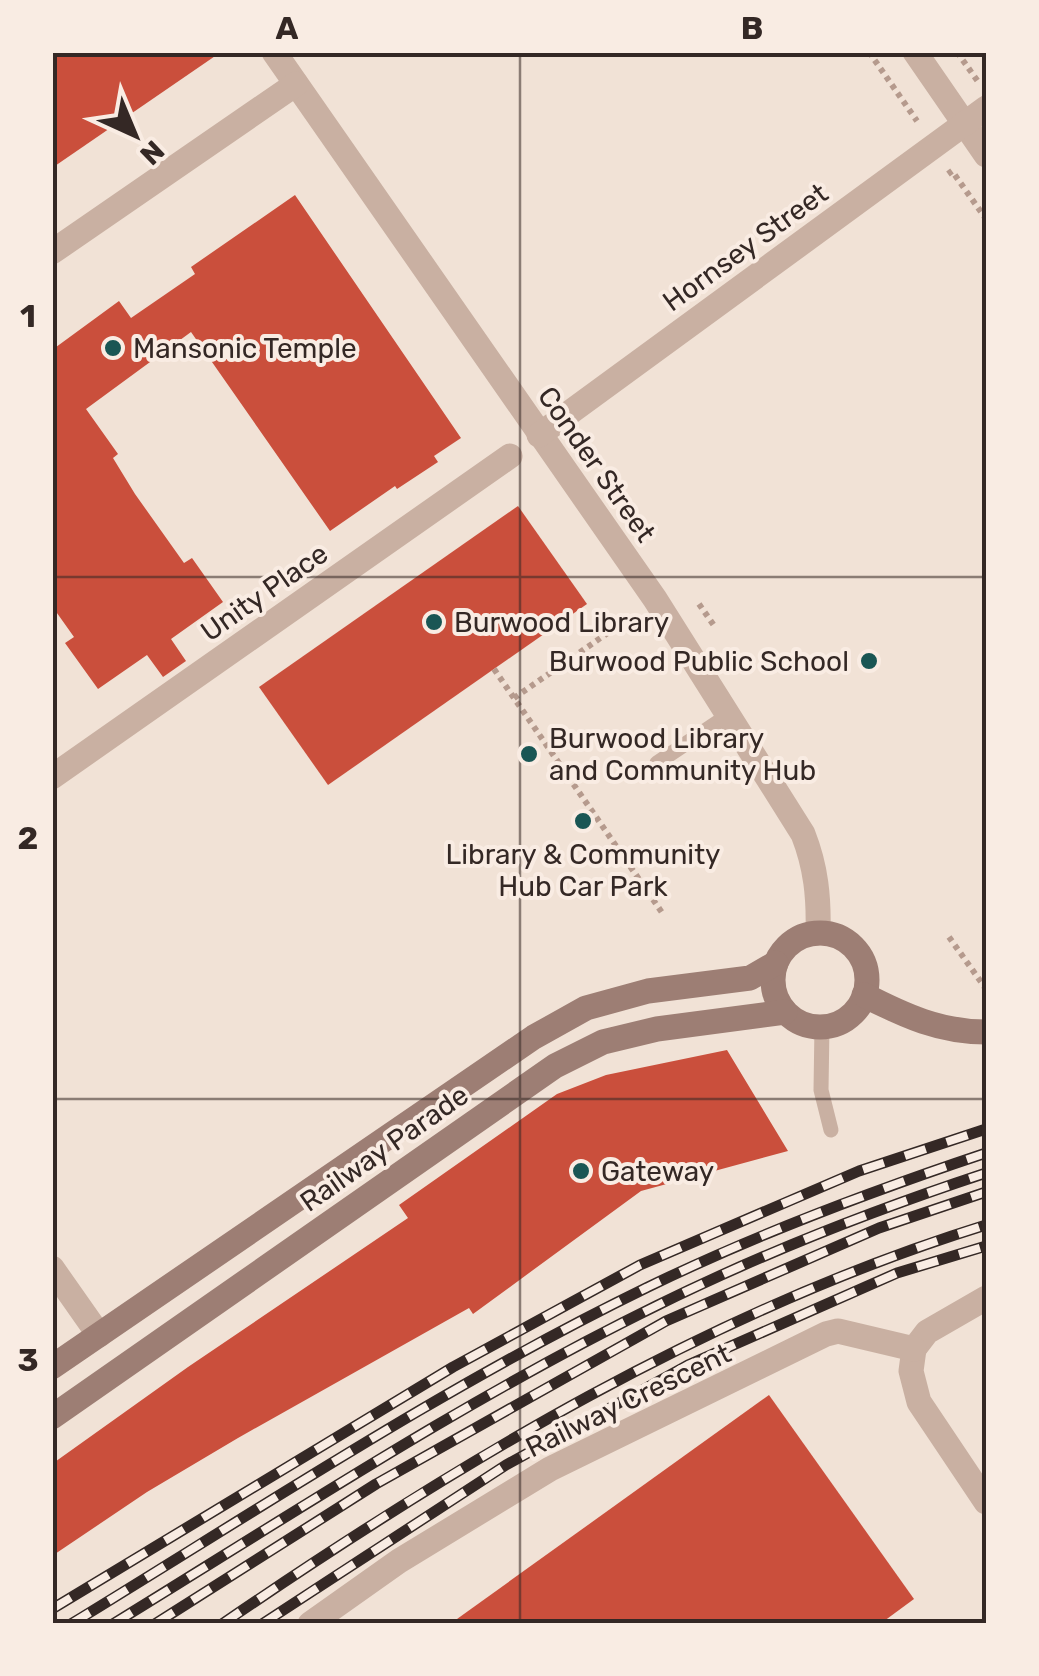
<svg xmlns="http://www.w3.org/2000/svg" width="1039" height="1676" font-family="Rubik,sans-serif">
  <style>
    .building { fill: #ca4f3c }
    .lines { fill: none; stroke-linecap: round; stroke-linejoin: round }
    .path { stroke: #b59a8d; stroke-width: 6; stroke-dasharray: 5 5; stroke-linecap: butt }
    .service { stroke: #c9b0a2; stroke-width: 15 }
    .pedestrian { stroke: #c9b0a2; stroke-width: 25 }
    .minor { stroke: #c9b0a2; stroke-width: 25 }
    .secondary { stroke: #9d7e74; stroke-width: 25 }
    .rail-casing { stroke: #342825; stroke-width: 11 }
    .rail { stroke: #f9ece3; stroke-width: 8; stroke-dasharray: 22; stroke-linecap: butt }
    .grid { fill: none; stroke: #342825; stroke-width: 2.5; stroke-opacity: 0.55 }
    .poi-dot { fill: #1a5654; stroke: #f9ece3; stroke-width: 4 }
    .labels { text-anchor: middle; stroke-width: 8; stroke-linejoin: round; paint-order: stroke }
    .street-label { font-size: 28px; fill: #342825; stroke: #f9ece3 }
    .poi-label { font-size: 28px; fill: #342825; stroke: #f9ece3; text-anchor: start }
    .neatline { fill: none; stroke: #342825; stroke-width: 4 }
    .grid-label { font-size: 32px; text-anchor: middle; font-weight: bold; fill: #342825 }
  </style>
  <rect width="100%" height="100%" fill="#f1e2d6"/>
  <!-- building -->
  <g class="building">
    <path d="M52,52h169l-169,116z"/>
    <path d="M295,195l166,243 -27,18 4,6 -41,27 -2,-3 -65,45 -139,-199 -105,77 32,45 -5,4 22,36 49,69 8,-5 31,44 -52,37 15,22 -23,16 -16,-22 -49,34 -33,-46 9,-6 -22,-31v-256l67,-49 12,17 64,-44 -4,-7z"/>
    <path d="M518,506l69,98 -259,181 -69,-98z"/>
    <path d="M727,1050l61,101 -147,40 -168,123 -4,-6 -231,130 -91,54 -95,64v-92l136,-97 220,-149 -9,-13 158,-111 49,-19z"/>
    <path d="M769,1395l145,204 -34,25h-430z"/>
  </g>
  <g class="lines">
    <!-- path -->
    <g class="path">
      <path d="M869,52l48,69"/>
      <path d="M957,52l22,31"/>
      <path d="M948,174l4,-3 34,48"/>
      <path d="M699,604l16,23"/>
      <path d="M494,669l169,245"/>
      <path d="M514,698l111,-77"/>
      <path d="M949,937l37,52"/>
    </g>
    <!-- service -->
    <g class="service">
      <path d="M657,763l70,-47"/>
      <path d="M822,1026l-1,64 10,40"/>
    </g>
    <!-- pedestrian -->
    <path class="pedestrian" d="M52,777l458,-321"/>
    <!-- minor -->
    <g class="minor">
      <path d="M274,52l381,547 148,235c13,33 16,63 15,99"/>
      <path d="M915,52l71,103"/>
      <path d="M52,252l244,-168"/>
      <path d="M539,435l447,-327"/>
      <path d="M52,1268l47,67"/>
      <path d="M914,1349l-3,22 8,31 67,100"/>
      <path d="M914,1349l13,-17 59,-34"/>
      <path d="M310,1624l89,-63 151,-92 276,-135 12,-3 76,18"/>
    </g>
    <!-- secondary -->
    <g class="secondary">
      <circle cx="820" cy="980" r="47"/>
      <path d="M864,995c41,21 76,37 122,37"/>
      <path d="M52,1367l482,-330 52,-29 62,-17 102,-13 26,-15"/>
      <path d="M52,1417l503,-351 48,-24 54,-13 128,-17"/>
    </g>
    <!-- rail casing -->
    <g class="rail-casing">
      <g id="rail">
        <path d="M52,1609l401,-242 187,-102 219,-94 127,-42"/>
        <path d="M71,1624c190,-116 377,-240 577,-337 109,-53 224,-96 338,-134"/>
        <path d="M113,1624c179,-110 355,-226 543,-318 107,-53 218,-96 330,-133"/>
        <path d="M155,1624l221,-140 290,-163 213,-93 107,-36"/>
        <path d="M222,1624c237,-162 489,-314 764,-399"/>
        <path d="M262,1624l244,-159 182,-100 209,-92 89,-27"/>
      </g>
    </g>
    <!-- rail -->
    <use href="#rail" class="rail"/>
  </g>
  <!-- grid -->
  <path class="grid" d="M520,52v1572M52,577h934M52,1099h934"/>
  <!-- markers -->
  <g class="poi-dot">
    <circle cx="113" cy="348" r="10"/>
    <circle cx="434" cy="622" r="10"/>
    <circle cx="869" cy="661" r="10"/>
    <circle cx="529" cy="754" r="10"/>
    <circle cx="583" cy="821" r="10"/>
    <circle cx="581" cy="1171" r="10"/>
  </g>
  <g class="labels">
    <!-- street labels -->
    <g class="street-label">
      <text transform="translate(745 247) rotate(-36)" y="10">Hornsey Street</text>
      <text transform="translate(597 464) rotate(55)" y="10">Conder Street</text>
      <text transform="translate(264 592) rotate(-35)" y="10">Unity Place</text>
      <text transform="translate(384 1148) rotate(-35)" y="10">Railway Parade</text>
      <text transform="translate(628 1400) rotate(-26)" y="10">Railway Crescent</text>
    </g>
    <!-- poi labels -->
    <g class="poi-label">
      <text x="133" y="358">Mansonic Temple</text>
      <text x="454" y="632">Burwood Library</text>
      <text x="849" y="671" text-anchor="end">Burwood Public School</text>
      <text x="549" y="748">Burwood Library<tspan x="549" dy="32">and Community Hub</tspan></text>
      <text x="583" y="864" text-anchor="middle">Library &amp; Community<tspan x="583" dy="32">Hub Car Park</tspan></text>
      <text x="601" y="1181">Gateway</text>
    </g>
  </g>
  <!-- border -->
  <rect width="1039" height="1676" fill="none" stroke="#f9ece3" stroke-width="110"/>
  <!-- north arrow -->
  <g transform="translate(135 135) rotate(136)" stroke="#f9ece3" stroke-width="8" paint-order="stroke">
  <path d="M0-8L18 38L0 25L-18 38Z" fill="#342825"/>
  <text y="-15" font-size="28" font-weight="bold" text-anchor="middle" fill="#342825">N</text>
  </g>
  <rect x="55" y="55" width="929" height="1566" class="neatline"/>
  <g class="grid-label">
    <text x="287" y="39">A</text>
    <text x="752" y="39">B</text>
    <text x="28" y="327">1</text>
    <text x="28" y="849">2</text>
    <text x="28" y="1371">3</text>
  </g>
</svg>
